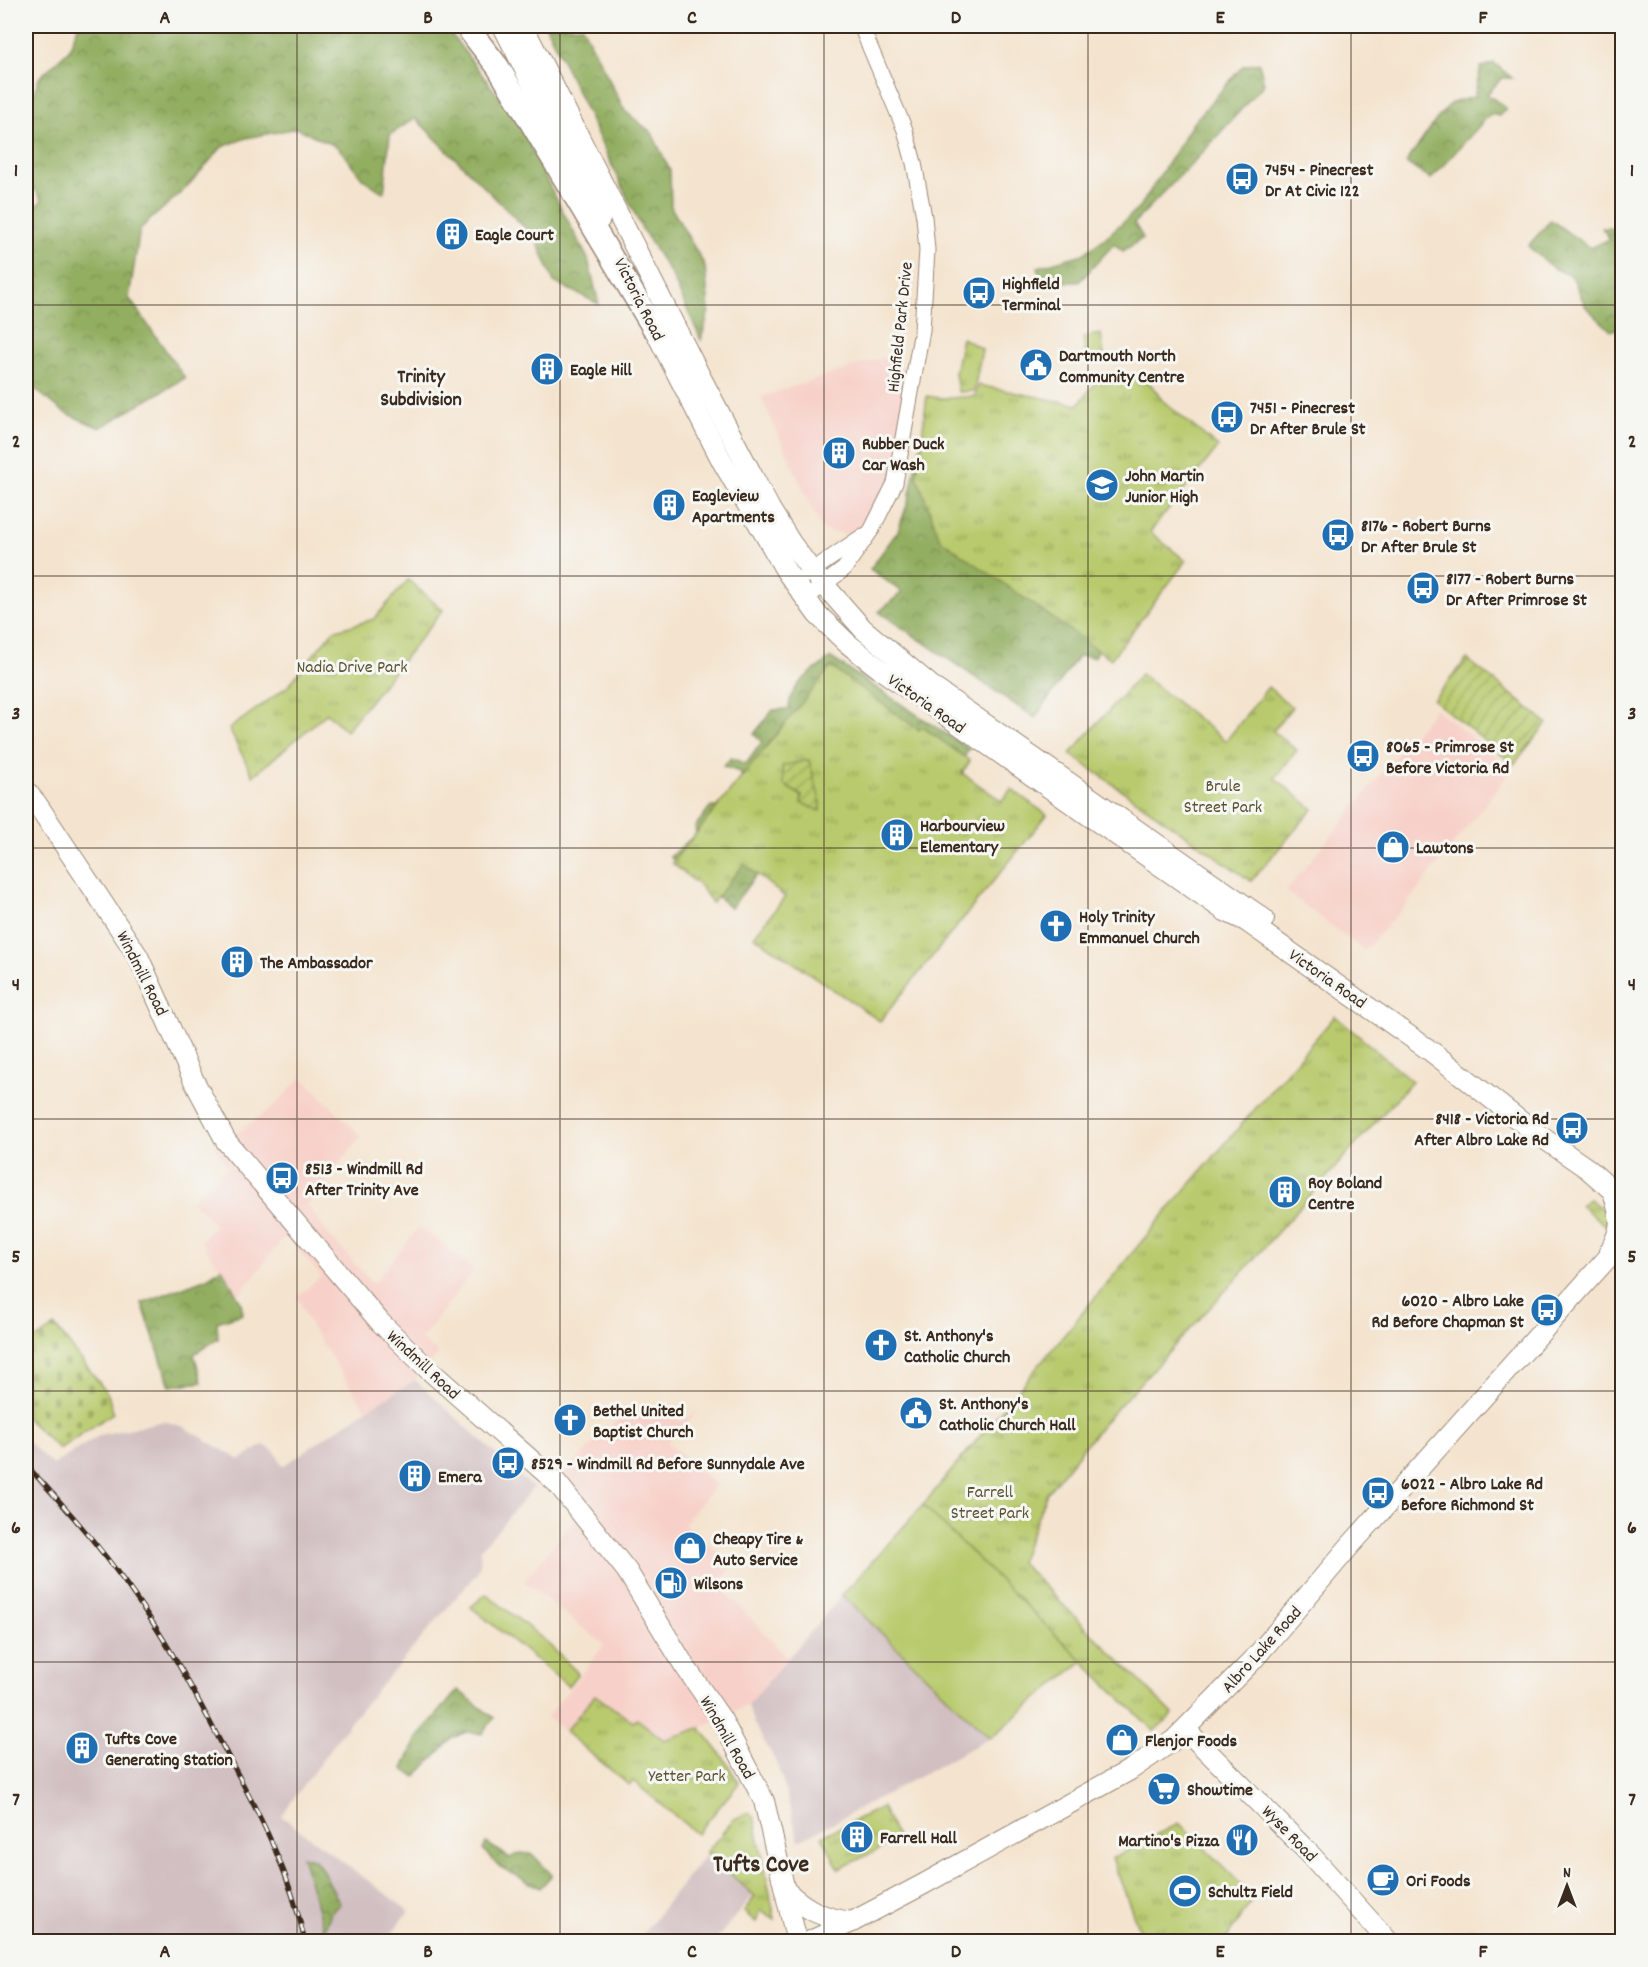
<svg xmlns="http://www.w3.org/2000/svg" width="1648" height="1967" font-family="Dekko,sans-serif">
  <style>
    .built { fill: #f7d1c9 }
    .industrial { fill: #d2bfc1 }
    .grass { fill: #b8ca6d; stroke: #7a7a46; stroke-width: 1.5 }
    .forest { fill: url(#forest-crowns); stroke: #666c3f; stroke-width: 1.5 }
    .cemetery { fill: url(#cemetery-stones); stroke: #7a7a46; stroke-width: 1.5 }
    .park { fill: url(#park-tufts); stroke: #7a7a46; stroke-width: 1.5 }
    .garden { fill: url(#garden-furrows); stroke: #7a7a46; stroke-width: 1.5 }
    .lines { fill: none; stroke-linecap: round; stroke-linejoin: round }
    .minor-casing { stroke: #988776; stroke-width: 17 }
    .major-casing { stroke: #988776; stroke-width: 22 }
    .highway-casing { stroke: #988776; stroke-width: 25 }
    .minor { stroke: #fff; stroke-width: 15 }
    .major { stroke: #fff; stroke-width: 20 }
    .highway { stroke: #fff; stroke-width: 22 }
    .rail-casing { stroke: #3b2a1e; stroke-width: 5 }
    .rail { stroke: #f6f6f2; stroke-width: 3; stroke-dasharray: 9; stroke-linecap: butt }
    .grid { fill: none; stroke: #3b2a1e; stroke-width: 1.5; stroke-opacity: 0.55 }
    .labels { text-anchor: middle; stroke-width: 6; stroke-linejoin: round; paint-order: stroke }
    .poi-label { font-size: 18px; font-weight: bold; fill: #3b2a1e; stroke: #f6f6f2; text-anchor: start }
    .street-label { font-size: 18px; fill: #3b2a1e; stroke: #f6f6f2 }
    .park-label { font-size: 18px; fill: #5a5232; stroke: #f6f6f2 }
    .neighbourhood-label { font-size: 20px; font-weight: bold; fill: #3b2a1e; stroke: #f6f6f2 }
    .district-label { font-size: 24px; font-weight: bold; fill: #3b2a1e; stroke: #f6f6f2 }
    .neatline { fill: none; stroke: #3b2a1e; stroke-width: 2 }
    .grid-label { font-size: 20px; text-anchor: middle; font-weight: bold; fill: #3b2a1e }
  </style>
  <defs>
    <pattern id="forest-crowns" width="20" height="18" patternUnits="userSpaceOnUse" patternTransform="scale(1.5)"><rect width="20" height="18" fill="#92ae60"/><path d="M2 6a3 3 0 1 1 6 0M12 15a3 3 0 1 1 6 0" fill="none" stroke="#788e4f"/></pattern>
    <pattern id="cemetery-stones" width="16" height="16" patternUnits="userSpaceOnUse" patternTransform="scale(1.5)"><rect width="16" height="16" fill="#b8ca6d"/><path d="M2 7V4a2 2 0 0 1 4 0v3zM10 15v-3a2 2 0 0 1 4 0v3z" fill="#97a459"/></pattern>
    <pattern id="park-tufts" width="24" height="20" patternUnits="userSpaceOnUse" patternTransform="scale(1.5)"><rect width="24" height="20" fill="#b8ca6d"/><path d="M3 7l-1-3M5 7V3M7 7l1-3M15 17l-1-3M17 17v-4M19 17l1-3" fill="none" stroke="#97a459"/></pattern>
    <pattern id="garden-furrows" width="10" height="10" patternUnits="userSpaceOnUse" patternTransform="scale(1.5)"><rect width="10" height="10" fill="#b8ca6d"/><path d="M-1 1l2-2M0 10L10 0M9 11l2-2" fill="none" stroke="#97a459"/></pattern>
  </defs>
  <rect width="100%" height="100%" fill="#f6f6f2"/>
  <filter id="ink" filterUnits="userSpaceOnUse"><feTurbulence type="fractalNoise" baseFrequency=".0167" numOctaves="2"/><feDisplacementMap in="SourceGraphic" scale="12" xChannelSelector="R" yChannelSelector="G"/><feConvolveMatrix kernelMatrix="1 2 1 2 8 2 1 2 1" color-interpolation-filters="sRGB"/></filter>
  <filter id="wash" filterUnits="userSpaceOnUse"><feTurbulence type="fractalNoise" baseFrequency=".008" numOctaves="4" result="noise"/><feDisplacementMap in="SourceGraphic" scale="24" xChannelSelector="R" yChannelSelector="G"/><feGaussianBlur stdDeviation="1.35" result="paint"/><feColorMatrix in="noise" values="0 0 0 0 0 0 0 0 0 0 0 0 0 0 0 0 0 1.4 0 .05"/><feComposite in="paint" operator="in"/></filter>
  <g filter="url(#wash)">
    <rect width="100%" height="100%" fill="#f4e4cf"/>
    <!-- built -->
    <g class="built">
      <path d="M890,355l26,26 -10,70 -37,87 -47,-8 -61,-133z"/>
      <path d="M1435,708l77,61 -107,137 -41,45 -78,-60z"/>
      <path d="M302,1077l59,59 -54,69 21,29 45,50 47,-58 54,44 -53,69 18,15 -24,26 -49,30 -55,-83 -14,-30 24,-21 -36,-40 -45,58 -40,-53 15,-15 -23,-26 36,-33 -13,-20 29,-19 32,-24z"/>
      <path d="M632,1404l19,13 12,-3 19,7 16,-10 -31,31 49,43 -32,39 50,42 -15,19 70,74 -41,46 -48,23 -36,12 -26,-21 -4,4 -39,-28 -30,37 -18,-15 57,-72 -80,-64 57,-69 -25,-30z"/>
      <path d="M1471,1925l19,16h-34z"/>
    </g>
    <!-- industrial -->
    <g class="industrial">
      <path d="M415,1380l118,108 -52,61 -1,16 -3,8 -127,149 -69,94 128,95 -23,30h-360v-501l27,25 47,-30 64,-14 20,6 56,33 24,-15 11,7 8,14 83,-56z"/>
      <path d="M842,1595l148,143 -191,103 -17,-63 -8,-20 -21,-36 -5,-17z"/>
      <path d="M704,1856l50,38 -39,47h-78z"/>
    </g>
    <!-- grass -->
    <g class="grass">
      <path d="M1101,334l3,22 -18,3 -3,-22z"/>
      <path d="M923,1505l160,156 -93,77 -148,-143z"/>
      <path d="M486,1594l57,45 35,34 -10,13 -97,-79z"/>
    </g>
    <!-- forest -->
    <g class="forest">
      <path d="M78,26h367l74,97 27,56 42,80 11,45 -45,-22 -18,-43 -121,-121 -25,17 -6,58 -21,-14 -25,-32 -41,-19 -51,10 -24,9 -36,41 -46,41 -11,69 56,80 -85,50 -35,-15 -39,-31v-165l16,-17 -12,-18 -4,-32v-32l13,-40 30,-28z"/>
      <path d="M546,26h36l43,85 27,22 18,38 1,36 34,59 4,45 -8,29 -29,-64 -31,-49z"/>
      <path d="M1259,63l5,21 -60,67 -70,72 9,15 -20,13 -9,-7 -35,38h-39l-2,-15 45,-13 22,-16 35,-31 53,-84 50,-57z"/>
      <path d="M1494,63l18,15h-10l-15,16 19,14 -7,8 -9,-2 -59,65 -25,-16 30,-43 15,-17 23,-6 7,-30z"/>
      <path d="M1551,220l39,28 20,-9 -8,-11 20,1v98l-11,4 -25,-24 -14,-31 -19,-8 -25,-22z"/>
      <path d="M916,464l7,1 178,179 -7,13 -16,-1 -43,62 -156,-106 23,-20 -32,-23 28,-38 11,-32z"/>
      <path d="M831,658l138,91 -14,23 -167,113 -32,-10 -25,33 -61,-51 26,-23 -1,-7 15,-20h11l18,-26 3,-8 -19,-7 8,-8 15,6 16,-22 -8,-8 19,-24 16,-1c0,-25 24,-37 42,-51z"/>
      <path d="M222,1268l19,35 2,11 -26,8 1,17 -24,15 8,28 -32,4 -28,-83 65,-25z"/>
      <path d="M458,1690l36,28 -12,16 -16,-2 -13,6 -38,39 -12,-8 14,-31z"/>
      <path d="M486,1843l24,15 10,-5 12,1 20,21 -12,13 -40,-21 -17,-17z"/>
      <path d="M302,1856l13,4 8,11 17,33 -9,8 -7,19z"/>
    </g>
    <!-- cemetery -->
    <path class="cemetery" d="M55,1326l53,68 5,19 -54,36 -33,-31v-72z"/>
    <!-- park -->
    <g class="park">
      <path d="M962,338l20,11 -8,42 -16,1 -3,-19z"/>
      <path d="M1141,371l21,29 56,47 -68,85 36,29 -75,98 -171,-120 -23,-63 10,-80c18,4 30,1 48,0l3,-11 100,20 23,-29h34z"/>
      <path d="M408,580l35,30 -97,121 -19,-18 -74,63 -24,-47 59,-43 45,-55 41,-12z"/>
      <path d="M831,667l88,63 3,-3 48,34 -8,12 40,28 9,-12 36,26 -167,206 -126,-85 31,-39 -41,-33 -32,39 -10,-15 -30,-25z"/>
      <path d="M1141,674l85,67 42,-54 24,20 -19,24 24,19 -22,28 38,31 -62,72 -181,-127z"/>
      <path d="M1335,1016l77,65 -183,206 -123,133 -59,73 -27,69 153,152 -19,17 -231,-226 239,-288z"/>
      <path d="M1589,1199l18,14 6,12 -2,5 -31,-25z"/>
      <path d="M595,1695l38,27 4,-3 27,21 36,-12 23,29 16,26 -42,51 -64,-53 -4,4 -64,-53z"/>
      <path d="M882,1807l16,33 -59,29 -17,-33z"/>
      <path d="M748,1812l6,4 21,103 -14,-9 -5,12 -12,-10 11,-16 -49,-43 27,-33z"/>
      <path d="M1179,1823l75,74 -29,44h-82l-4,-11 -27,-72z"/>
    </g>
    <!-- garden -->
    <g class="garden">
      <path d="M1467,659l80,64 -33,41 -81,-64z"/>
      <path d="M809,760l12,44 -1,7 -19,-8 1,-7 -18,-11 -2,-19z"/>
    </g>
  </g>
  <g filter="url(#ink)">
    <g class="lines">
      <!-- minor casing -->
      <g class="minor-casing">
        <g id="minor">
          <path d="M794,583l69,-47"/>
          <path d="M805,599l39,-30 28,-40 23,-46 27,-153 5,-80 -3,-33 -10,-54 -9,-33 -44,-104"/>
        </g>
      </g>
      <!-- major casing -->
      <g class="major-casing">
        <g id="major">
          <path d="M503,26l97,193"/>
          <path d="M523,26l177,350 70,133 21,34 20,27 52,59 72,60 329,230"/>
          <path d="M646,313l76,148 64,110 31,43 30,29 33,26 345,242 21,10 186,131 101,79 55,38 34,30"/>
          <path d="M26,791l11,13 101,152 56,125 32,60 154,181 48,47 129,114 70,88 57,94 38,55 42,81 33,141"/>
          <path d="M1610,1251c14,-27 11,-31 3,-60"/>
          <path d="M1186,1730l123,123 80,89"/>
          <path d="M787,1892c21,19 36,26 65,30"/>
          <path d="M808,1942l44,-20 70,-37 208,-115 44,-30 79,-80 95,-112 274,-306"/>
        </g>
      </g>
      <!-- highway casing -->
      <g class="highway-casing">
        <path id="highway" d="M466,26l32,41 155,260"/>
      </g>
      <!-- minor -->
      <use href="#minor" class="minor"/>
      <!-- major -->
      <use href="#major" class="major"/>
      <!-- highway -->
      <use href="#highway" class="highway"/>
      <!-- rail casing -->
      <g class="rail-casing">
        <path id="rail" d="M26,1465c40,42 79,87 112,136 35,49 63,104 91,157 32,59 62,117 76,184"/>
      </g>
      <!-- rail -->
      <use href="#rail" class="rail"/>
    </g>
  </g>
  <!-- grid -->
  <path class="grid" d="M297,26v1916M560,26v1916M824,26v1916M1088,26v1916M1351,26v1916M26,305h1596M26,576h1596M26,848h1596M26,1119h1596M26,1391h1596M26,1662h1596"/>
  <!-- icons -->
  <defs>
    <g id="bus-disc" transform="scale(1.725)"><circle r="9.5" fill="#1f6fb2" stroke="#f6f6f2"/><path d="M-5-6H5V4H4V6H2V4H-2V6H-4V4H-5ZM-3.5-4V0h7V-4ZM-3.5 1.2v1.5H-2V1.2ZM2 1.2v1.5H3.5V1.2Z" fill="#fff"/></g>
    <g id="building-disc" transform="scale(1.725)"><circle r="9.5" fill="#1f6fb2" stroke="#f6f6f2"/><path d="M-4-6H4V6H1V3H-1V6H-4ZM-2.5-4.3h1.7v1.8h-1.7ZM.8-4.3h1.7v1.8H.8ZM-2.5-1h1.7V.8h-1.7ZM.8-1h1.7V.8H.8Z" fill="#fff"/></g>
    <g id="civic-disc" transform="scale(1.725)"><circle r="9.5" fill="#1f6fb2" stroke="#f6f6f2"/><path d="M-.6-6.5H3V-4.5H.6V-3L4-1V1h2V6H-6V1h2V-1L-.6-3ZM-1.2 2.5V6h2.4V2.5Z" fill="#fff"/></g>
    <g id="school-disc" transform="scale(1.725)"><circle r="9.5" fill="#1f6fb2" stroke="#f6f6f2"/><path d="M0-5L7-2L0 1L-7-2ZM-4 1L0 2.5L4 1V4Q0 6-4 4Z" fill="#fff"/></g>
    <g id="shop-disc" transform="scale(1.725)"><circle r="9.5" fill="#1f6fb2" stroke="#f6f6f2"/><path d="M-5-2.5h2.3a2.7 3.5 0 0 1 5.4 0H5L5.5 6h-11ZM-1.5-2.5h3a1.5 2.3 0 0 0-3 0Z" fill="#fff"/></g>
    <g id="church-disc" transform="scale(1.725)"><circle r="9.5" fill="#1f6fb2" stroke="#f6f6f2"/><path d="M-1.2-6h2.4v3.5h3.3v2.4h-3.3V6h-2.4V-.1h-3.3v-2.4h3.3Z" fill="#fff"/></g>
    <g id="fuel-disc" transform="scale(1.725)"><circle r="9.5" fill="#1f6fb2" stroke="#f6f6f2"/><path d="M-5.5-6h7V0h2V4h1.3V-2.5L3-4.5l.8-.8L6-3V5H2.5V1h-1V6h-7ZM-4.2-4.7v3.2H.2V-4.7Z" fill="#fff"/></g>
    <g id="supermarket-disc" transform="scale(1.725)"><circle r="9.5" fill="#1f6fb2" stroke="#f6f6f2"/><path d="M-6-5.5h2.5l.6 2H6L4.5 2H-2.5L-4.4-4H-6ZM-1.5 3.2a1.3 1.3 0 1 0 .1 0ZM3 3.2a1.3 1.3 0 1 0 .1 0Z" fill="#fff"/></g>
    <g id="restaurant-disc" transform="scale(1.725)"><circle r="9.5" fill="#1f6fb2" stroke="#f6f6f2"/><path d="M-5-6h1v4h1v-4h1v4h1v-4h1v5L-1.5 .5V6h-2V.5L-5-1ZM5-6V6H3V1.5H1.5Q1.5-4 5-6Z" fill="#fff"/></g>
    <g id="cafe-disc" transform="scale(1.725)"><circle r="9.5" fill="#1f6fb2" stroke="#f6f6f2"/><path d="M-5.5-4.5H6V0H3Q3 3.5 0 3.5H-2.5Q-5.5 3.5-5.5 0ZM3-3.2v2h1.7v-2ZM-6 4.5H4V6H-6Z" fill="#fff"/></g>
    <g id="stadium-disc" transform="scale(1.725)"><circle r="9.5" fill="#1f6fb2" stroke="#f6f6f2"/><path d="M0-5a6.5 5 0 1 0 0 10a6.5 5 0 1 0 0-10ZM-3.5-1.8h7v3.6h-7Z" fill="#fff"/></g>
  </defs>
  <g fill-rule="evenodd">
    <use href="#bus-disc" x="1242" y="179"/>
    <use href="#building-disc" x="452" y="234"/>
    <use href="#bus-disc" x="979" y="293"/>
    <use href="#civic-disc" x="1036" y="365"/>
    <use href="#building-disc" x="547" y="369"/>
    <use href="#bus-disc" x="1227" y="417"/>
    <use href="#building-disc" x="839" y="453"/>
    <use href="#school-disc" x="1102" y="485"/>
    <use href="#building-disc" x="669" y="505"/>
    <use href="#bus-disc" x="1338" y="535"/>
    <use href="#bus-disc" x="1423" y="588"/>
    <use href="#bus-disc" x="1363" y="756"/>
    <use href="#building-disc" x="897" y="835"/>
    <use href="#shop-disc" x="1393" y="847"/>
    <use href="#church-disc" x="1056" y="926"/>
    <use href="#building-disc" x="237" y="962"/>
    <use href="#bus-disc" x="1572" y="1128"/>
    <use href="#bus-disc" x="282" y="1178"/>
    <use href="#building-disc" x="1285" y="1192"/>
    <use href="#bus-disc" x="1547" y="1310"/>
    <use href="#church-disc" x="881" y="1345"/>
    <use href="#civic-disc" x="916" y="1413"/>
    <use href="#church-disc" x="570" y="1420"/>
    <use href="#bus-disc" x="508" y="1463"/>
    <use href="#building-disc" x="415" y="1476"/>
    <use href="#bus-disc" x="1378" y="1493"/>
    <use href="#shop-disc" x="690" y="1548"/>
    <use href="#fuel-disc" x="671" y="1583"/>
    <use href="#shop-disc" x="1122" y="1740"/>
    <use href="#building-disc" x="82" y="1748"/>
    <use href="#supermarket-disc" x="1164" y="1789"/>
    <use href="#building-disc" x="857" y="1837"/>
    <use href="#restaurant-disc" x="1242" y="1840"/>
    <use href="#cafe-disc" x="1383" y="1880"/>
    <use href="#stadium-disc" x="1185" y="1891"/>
  </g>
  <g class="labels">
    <!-- poi labels -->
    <g class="poi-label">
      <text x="1265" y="175">7454 - Pinecrest<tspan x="1265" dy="21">Dr At Civic 122</tspan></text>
      <text x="475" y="240">Eagle Court</text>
      <text x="1002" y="289">Highfield<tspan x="1002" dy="21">Terminal</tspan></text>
      <text x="1059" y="361">Dartmouth North<tspan x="1059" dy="21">Community Centre</tspan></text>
      <text x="570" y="375">Eagle Hill</text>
      <text x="1250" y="413">7451 - Pinecrest<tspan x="1250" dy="21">Dr After Brule St</tspan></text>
      <text x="862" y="449">Rubber Duck<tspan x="862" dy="21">Car Wash</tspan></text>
      <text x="1125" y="481">John Martin<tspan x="1125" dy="21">Junior High</tspan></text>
      <text x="692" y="501">Eagleview<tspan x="692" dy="21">Apartments</tspan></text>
      <text x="1361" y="531">8176 - Robert Burns<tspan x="1361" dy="21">Dr After Brule St</tspan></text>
      <text x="1446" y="584">8177 - Robert Burns<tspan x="1446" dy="21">Dr After Primrose St</tspan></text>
      <text x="1386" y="752">8065 - Primrose St<tspan x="1386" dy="21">Before Victoria Rd</tspan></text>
      <text x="920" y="831">Harbourview<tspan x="920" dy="21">Elementary</tspan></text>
      <text x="1416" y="853">Lawtons</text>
      <text x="1079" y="922">Holy Trinity<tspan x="1079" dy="21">Emmanuel Church</tspan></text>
      <text x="260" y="968">The Ambassador</text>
      <text x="1549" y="1124" text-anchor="end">8418 - Victoria Rd<tspan x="1549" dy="21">After Albro Lake Rd</tspan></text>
      <text x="305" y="1174">8513 - Windmill Rd<tspan x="305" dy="21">After Trinity Ave</tspan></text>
      <text x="1308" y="1188">Roy Boland<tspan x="1308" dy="21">Centre</tspan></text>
      <text x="1524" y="1306" text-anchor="end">6020 - Albro Lake<tspan x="1524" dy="21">Rd Before Chapman St</tspan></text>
      <text x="904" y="1341">St. Anthony's<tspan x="904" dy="21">Catholic Church</tspan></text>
      <text x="939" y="1409">St. Anthony's<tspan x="939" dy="21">Catholic Church Hall</tspan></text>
      <text x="593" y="1416">Bethel United<tspan x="593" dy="21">Baptist Church</tspan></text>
      <text x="531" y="1469">8529 - Windmill Rd Before Sunnydale Ave</text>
      <text x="438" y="1482">Emera</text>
      <text x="1401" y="1489">6022 - Albro Lake Rd<tspan x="1401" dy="21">Before Richmond St</tspan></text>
      <text x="713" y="1544">Cheapy Tire &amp;<tspan x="713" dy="21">Auto Service</tspan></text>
      <text x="694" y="1589">Wilsons</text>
      <text x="105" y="1744">Tufts Cove<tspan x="105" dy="21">Generating Station</tspan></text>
      <text x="1145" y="1746">Flenjor Foods</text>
      <text x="1187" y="1795">Showtime</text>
      <text x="880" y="1843">Farrell Hall</text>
      <text x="1219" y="1846" text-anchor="end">Martino's Pizza</text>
      <text x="1406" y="1886">Ori Foods</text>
      <text x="1208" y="1897">Schultz Field</text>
    </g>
    <!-- street labels -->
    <g class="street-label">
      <text transform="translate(640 299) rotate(63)" y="6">Victoria Road</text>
      <text transform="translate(899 327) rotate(-84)" y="6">Highfield Park Drive</text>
      <text transform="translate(927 703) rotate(35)" y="6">Victoria Road</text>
      <text transform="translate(143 973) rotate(63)" y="6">Windmill Road</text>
      <text transform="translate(1328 978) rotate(35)" y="6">Victoria Road</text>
      <text transform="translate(424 1364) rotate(43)" y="6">Windmill Road</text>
      <text transform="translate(1261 1649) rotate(-48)" y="6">Albro Lake Road</text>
      <text transform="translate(728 1737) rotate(60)" y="6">Windmill Road</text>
      <text transform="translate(1290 1833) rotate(46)" y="6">Wyse Road</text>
    </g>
    <!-- park labels -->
    <g class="park-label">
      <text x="352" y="672">Nadia Drive Park</text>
      <text x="1223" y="791">Brule<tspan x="1223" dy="21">Street Park</tspan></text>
      <text x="990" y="1497">Farrell<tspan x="990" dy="21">Street Park</tspan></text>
      <text x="687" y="1781">Yetter Park</text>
    </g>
    <!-- neighbourhood labels -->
    <g class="neighbourhood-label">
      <text x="421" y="382">Trinity<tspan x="421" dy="23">Subdivision</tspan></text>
    </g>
    <!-- district labels -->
    <g class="district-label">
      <text x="761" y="1871">Tufts Cove</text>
    </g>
  </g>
  <!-- margin -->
  <rect width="1648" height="1967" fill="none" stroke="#f6f6f2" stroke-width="66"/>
  <!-- north arrow -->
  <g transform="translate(1567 1886)" stroke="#f6f6f2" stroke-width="4.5" paint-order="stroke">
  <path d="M0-4.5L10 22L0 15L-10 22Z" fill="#3b2a1e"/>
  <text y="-9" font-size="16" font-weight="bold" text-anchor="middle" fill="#3b2a1e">N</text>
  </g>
  <rect x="33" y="33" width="1582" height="1901" class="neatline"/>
  <g class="grid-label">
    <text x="165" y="23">A</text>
    <text x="428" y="23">B</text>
    <text x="692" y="23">C</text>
    <text x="956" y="23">D</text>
    <text x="1220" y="23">E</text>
    <text x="1483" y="23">F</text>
    <text x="16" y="176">1</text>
    <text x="1632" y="176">1</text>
    <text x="16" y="447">2</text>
    <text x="1632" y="447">2</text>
    <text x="16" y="719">3</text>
    <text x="1632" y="719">3</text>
    <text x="16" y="990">4</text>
    <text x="1632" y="990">4</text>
    <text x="16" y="1262">5</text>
    <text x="1632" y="1262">5</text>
    <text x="16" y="1533">6</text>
    <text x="1632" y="1533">6</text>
    <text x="16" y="1805">7</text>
    <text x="1632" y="1805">7</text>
    <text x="165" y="1957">A</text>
    <text x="428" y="1957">B</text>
    <text x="692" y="1957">C</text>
    <text x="956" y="1957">D</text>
    <text x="1220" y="1957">E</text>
    <text x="1483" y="1957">F</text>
  </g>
</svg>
